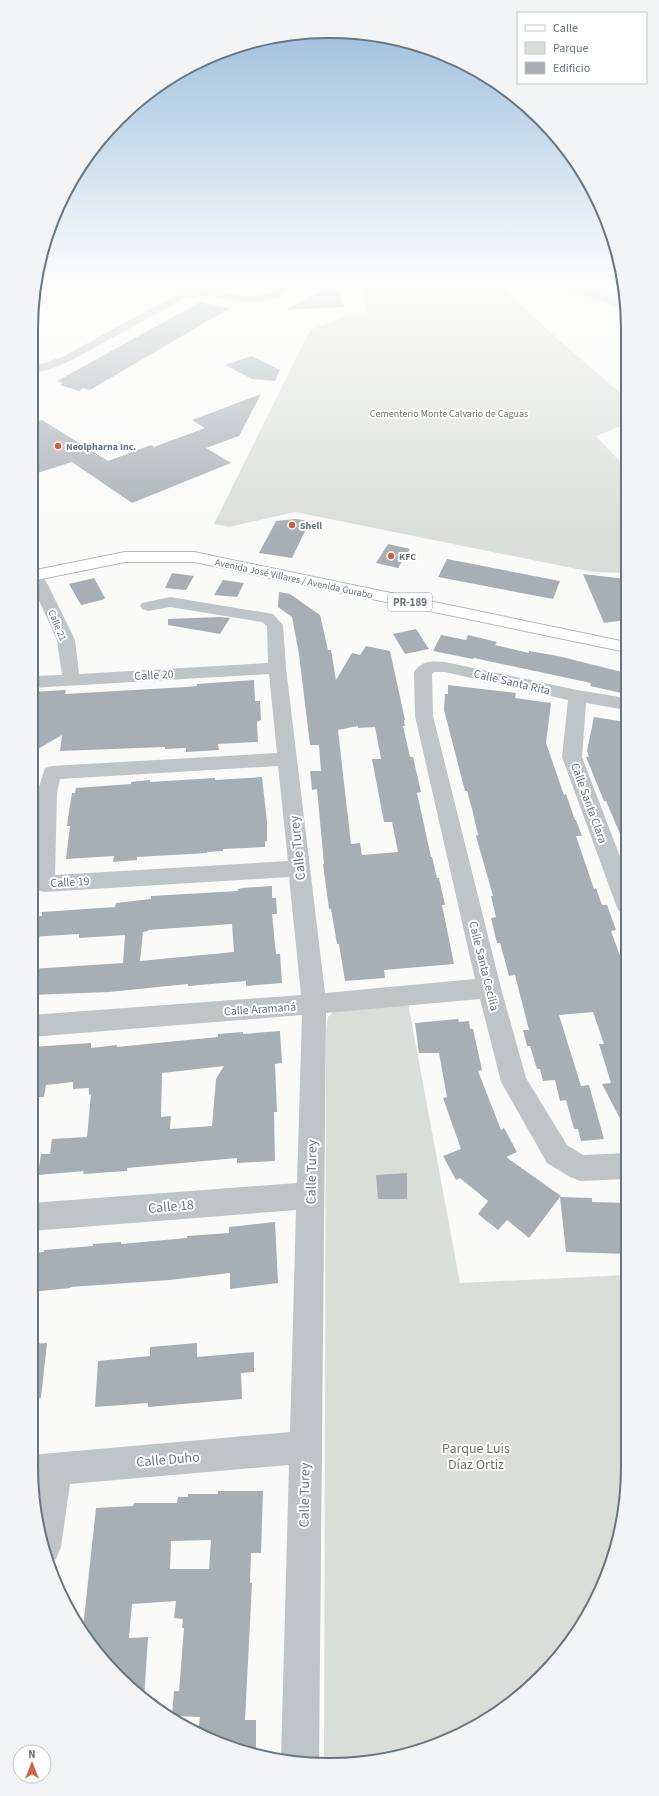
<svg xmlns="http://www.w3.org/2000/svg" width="659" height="1796" font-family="'Source Sans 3',sans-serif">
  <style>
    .green { fill: #daded8 }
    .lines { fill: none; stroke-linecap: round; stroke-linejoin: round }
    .river { fill: #b9c3c7; fill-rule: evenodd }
    .building { fill: #a7afb4; fill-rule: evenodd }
    .major-casing { stroke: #b3b8bb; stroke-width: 2 }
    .minor { fill: #bfc4c7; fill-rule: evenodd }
    .major { fill: #fff; fill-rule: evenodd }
    .poi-dot { fill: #cf6142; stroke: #fff; stroke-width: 1.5 }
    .labels { text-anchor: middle; stroke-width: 4; stroke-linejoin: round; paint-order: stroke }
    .far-park-label { font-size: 10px; fill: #6a7866; stroke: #fff }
    .far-poi-label { font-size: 10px; font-weight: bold; fill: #67767f; stroke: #fff; text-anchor: start }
    .far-street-label { font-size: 10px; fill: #67767f; stroke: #fff }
    .shield { fill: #fff; stroke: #959fa5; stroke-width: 1 }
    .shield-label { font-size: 11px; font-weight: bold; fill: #67767f }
    .street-label { font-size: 12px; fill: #67767f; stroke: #fff }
    .near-street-label { font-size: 14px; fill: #67767f; stroke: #fff }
    .near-park-label { font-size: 14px; fill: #6a7866; stroke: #fff }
    .rim { fill: none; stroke: #67767f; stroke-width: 2 }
  </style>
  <rect width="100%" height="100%" fill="#fafaf8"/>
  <!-- green -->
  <g class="green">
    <path d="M359,280h135l66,61 66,57v26l-30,12 30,32v105l-34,-1 -297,-60 -66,15 -15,-3 96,-194 31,-12 27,-6z"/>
    <path d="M408,1003l52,280 168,-8v192l-10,77 -40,89 -37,44 -45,38 -89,40 -58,9h-25l2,-735 2,-12 7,-7z"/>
  </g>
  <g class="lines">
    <!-- river -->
    <path class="river" d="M542,280h23l60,19v10l-81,-26z"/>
  </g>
  <!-- building -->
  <g class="building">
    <path d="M323,290l15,1 6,16 -59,3z"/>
    <path d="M200,302l30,6 -140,82 -7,-2 -4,3 -19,-6 3,-2 -6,-2z"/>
    <path d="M252,356l28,14 -5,11 -23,-2 -27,-14z"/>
    <path d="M261,394l-22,42 -33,12 25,15 -99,40 -60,-41 -41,13v-52l11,-3 66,41 43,-16 3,2 51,-19 -13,-8z"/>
    <path d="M295,519l15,2 -18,37 -33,-5 17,-32z"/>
    <path d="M388,544l22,5 -12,19 -22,-5z"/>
    <path d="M447,559l113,22 -7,18 -115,-22z"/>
    <path d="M172,573l22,3 -8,14 -21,-2z"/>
    <path d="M583,574l43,5v41l-22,3z"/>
    <path d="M94,578l11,20 -3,2 -21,5 -12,-21z"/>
    <path d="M223,580l21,3 -7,14 -23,-2z"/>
    <path d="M279,592l11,2 30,21 8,35h3l5,30 16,-27 8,2 6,-9 24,5 15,69h-1l1,6h-2l7,31h3l8,35 -4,1 14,64h1l5,21h2l6,27h-3l12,59 -70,6 1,8 -40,3 -6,-37h-2l-6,-35h-2l-6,-45h1l-7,-75 -5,1 -2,-19h11l-2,-26h-9l-11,-91 -7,-37 -14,-10zM358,726v2l17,-1 6,32h-9l12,63h8l6,30 -36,3 -2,-12 -9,1 -13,-114z"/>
    <path d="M220,617l10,1 -10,16 -52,-9v-6z"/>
    <path d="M416,629l13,20 -24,5 -12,-20z"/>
    <path d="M441,635l25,5 2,-5 29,7 -2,3 34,8v-2l29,5 68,17v21l-36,-8 1,-3 -117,-25 -1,1 -40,-8z"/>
    <path d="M254,680l1,21h5l1,19 -4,2 1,20 -40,2 1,6 -33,2v-4l-21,1v-2l-105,4 2,-16 -31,18v-61l35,-2 -1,4 121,-7 11,-1v-2z"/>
    <path d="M448,685l68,8 -1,5 36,5 -5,40 18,52 2,-1 9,26h1l6,16h-6l18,53 2,-1 6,17h5l9,25 -5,1 16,44v157l-25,-48 9,-1 -12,-39h5l-11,-32 -34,3 22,71 8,-1 15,54 -23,2 -3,-12h-4l-8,-29 -6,1 -5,-21 -12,1 -3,-12h-3l-7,-23h-3l-4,-16h6l-14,-55 -6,1 -9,-33h-3l-6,-25 5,-1 -5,-21h2l-17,-60 2,-1 -6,-26 -5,-18h-2l-21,-81 1,-16h3z"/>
    <path d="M594,717l32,5 1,128 -21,-49h-2l-18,-44h3l-2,-6z"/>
    <path d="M262,777l5,45v19l-2,1v5l-42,2v2l-16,1v1l-70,4v3l-24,2 1,-6 -48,3 4,-33h-3l2,-15 3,-18h3l1,-5 55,-4v-2l19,-2v2l65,-4v2z"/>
    <path d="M272,886v12h4l1,16h-5l4,40h4l2,29 -36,3v-5l-58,5v-2l-79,8 -78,3v-26l92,-6 2,-28 -46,3v-4l-48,3v-20l11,-1v-4l73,-5 1,-4 35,-4v-3l87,-5v-2l4,-1zM232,924l2,28 -94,9 3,-29 5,-1v-1z"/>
    <path d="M458,1019l1,3 10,-1 1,8h3l9,41 -4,1 23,59 3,-2 13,24 -11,5 55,39 -1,1 32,1v4l35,1 1,51 -62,-2 -6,-55 -31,41 -22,-18 -9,10 -20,-16 10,-13 -28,-23 -4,2 -13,-24 18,-7 -18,-51 4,-1 -8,-44h-20l-4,-30z"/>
    <path d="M280,1031l2,32 -7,1 2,48h-3l1,49 -38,2v-5l-110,10v3l-44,3 1,-3 -46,4 3,-21h9l2,-15 35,-2 4,-43 -2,1v-7l-16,1v-7l-27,3 -2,12h-13v-50l60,-4v5l26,-3v2l10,-1 91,-9v-3l25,-2v2zM224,1066l-8,13 -4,47 -42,3 1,-13 -10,1 1,-44z"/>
    <path d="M407,1173v26h-29l-2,-24z"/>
    <path d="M275,1222l3,61 -48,6v-16l-60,7 -100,7v1l-39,4v-39l13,-1v-2l49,-4v-2l28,-2v2l66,-6v-2l42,-3v-6z"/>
    <path d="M47,1343l-6,55 -10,-1v-53z"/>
    <path d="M197,1343v14l57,-5v20l-13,1 1,26 -94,8v-4l-53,4 3,-46 52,-5v-9z"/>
    <path d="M218,1491h45l-2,62h-10l-1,30h2l-7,137h11v32l-58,-18 2,-17 -28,-1 2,-25h5l5,-63h-2l1,-9 -9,-1 2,-17 -44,3 -3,34 19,-1 -4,63 -39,-37 -22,-35 13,-120 37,-2 1,-3h43l1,-6h10v-3h30zM211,1540l-2,29h-39l1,-28z"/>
  </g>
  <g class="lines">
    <!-- major casing -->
    <g class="major-casing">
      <path id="major" d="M125,552h69l432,90v10l-432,-90h-69l-94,19v-10z"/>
    </g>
    <!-- minor -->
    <g class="minor">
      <path d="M291,280h13l-26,17 -15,4 -17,1 -40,-6 -19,1 -115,63 -24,10 -17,3v-8l11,-1 22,-8 117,-64 25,-2 40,6 17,-1 7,-2z"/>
      <path d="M34,570l6,2 8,13 27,55 4,34 189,-11 -1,-37 -5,-4 -92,-15 -22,4 -6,-2 -2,-3 2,-3 28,-6 97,16 6,1 10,11 3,43 39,325 150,-14 -60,-263 -1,-44c8,-12 18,-11 31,-10l132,28 49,8v12l-40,-7 -4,54 45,118v39l-8,-3 -3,-6 -54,-148 6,-57 -123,-28h-11l-2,2 1,42 68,272 25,90 41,67 16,10 44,-2v26l-47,2 -10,-4 -23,-14 -46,-81 -21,-83 -154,14 -7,750 -28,-1 -10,-3 8,-294 -219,19 -9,63 -5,12 -8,3c-8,-25 -16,-48 -11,-75h-4l-2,-32 259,-23 6,-222 -265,21v-28l266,-20 5,-168 -271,22v-22l270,-20 -12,-118 -245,15 -8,-2 -3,-6 4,-91 8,-25 7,-2 225,-13 -8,-79 -238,14v-12l31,-1 -5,-35 -26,-57v-12zM278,766l10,95 -233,14 2,-82 3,-14z"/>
    </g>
    <!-- major -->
    <use href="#major" class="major"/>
  </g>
  <!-- sky -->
  <linearGradient id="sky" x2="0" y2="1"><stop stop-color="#95badb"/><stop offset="0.53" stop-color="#fdfdfc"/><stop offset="1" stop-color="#fdfdfc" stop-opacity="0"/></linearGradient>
  <rect width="659" height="532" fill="url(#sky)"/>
  <!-- markers -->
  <g class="poi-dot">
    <circle cx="58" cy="446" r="4"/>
    <circle cx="292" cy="525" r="4"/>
    <circle cx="391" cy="556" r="4"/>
  </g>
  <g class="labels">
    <!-- far-park labels -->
    <g class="far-park-label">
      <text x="449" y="417">Cementerio Monte Calvario de Caguas</text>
    </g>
    <!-- far-poi labels -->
    <g class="far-poi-label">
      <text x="66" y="450">Neolpharna Inc.</text>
      <text x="300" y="529">Shell</text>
      <text x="399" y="560">KFC</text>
    </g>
    <!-- far-street labels -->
    <g class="far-street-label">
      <text transform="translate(294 578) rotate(12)" y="4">Avenida José Villares / Avenida Gurabo</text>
      <text transform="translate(58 625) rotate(67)" y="4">Calle 21</text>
    </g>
    <!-- shield labels -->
    <rect class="shield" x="388" y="593" width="44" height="18" rx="3"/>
    <g class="shield-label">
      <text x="410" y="606">PR-189</text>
    </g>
    <!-- street labels -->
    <g class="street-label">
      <text transform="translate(154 675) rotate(-3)" y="4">Calle 20</text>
      <text transform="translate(512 682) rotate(13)" y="4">Calle Santa Rita</text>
      <text transform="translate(589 803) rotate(70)" y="4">Calle Santa Clara</text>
      <text transform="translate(70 882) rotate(-3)" y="4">Calle 19</text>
      <text transform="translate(484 966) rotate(76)" y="4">Calle Santa Cecilia</text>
      <text transform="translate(260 1009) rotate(-4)" y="4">Calle Aramaná</text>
    </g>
    <!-- near-street labels -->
    <g class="near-street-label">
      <text transform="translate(297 848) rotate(-96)" y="5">Calle Turey</text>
      <text transform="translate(311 1172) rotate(-89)" y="5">Calle Turey</text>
      <text transform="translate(171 1206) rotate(-5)" y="5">Calle 18</text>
      <text transform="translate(168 1459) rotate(-5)" y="5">Calle Duho</text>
      <text transform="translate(304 1495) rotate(-89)" y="5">Calle Turey</text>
    </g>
    <!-- near-park labels -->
    <g class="near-park-label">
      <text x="476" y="1453">Parque Luis<tspan x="476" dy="16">Díaz Ortiz</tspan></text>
    </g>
  </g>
  <!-- crop -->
  <path d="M0 0H659V1796H0ZM329 38H330A291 291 0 0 1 621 329V1467A291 291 0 0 1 330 1758H329A291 291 0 0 1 38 1467V329A291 291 0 0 1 329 38Z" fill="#f3f4f5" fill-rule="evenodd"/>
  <path class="rim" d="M329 38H330A291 291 0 0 1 621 329V1467A291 291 0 0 1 330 1758H329A291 291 0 0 1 38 1467V329A291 291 0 0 1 329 38Z"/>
  <!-- legend -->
  <rect x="517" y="12" width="130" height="72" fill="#ffffff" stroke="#c2c8cc"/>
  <rect x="525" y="25" width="20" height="6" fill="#ffffff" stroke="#c2c8cc"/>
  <text x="553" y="32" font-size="12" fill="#67767f">Calle</text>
  <rect x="525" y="42" width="20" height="12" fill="#daded8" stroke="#c2c8cc"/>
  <text x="553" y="52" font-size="12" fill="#67767f">Parque</text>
  <rect x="525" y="62" width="20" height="12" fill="#a7afb4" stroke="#c2c8cc"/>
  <text x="553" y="72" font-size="12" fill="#67767f">Edificio</text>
  <!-- north arrow -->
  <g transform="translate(32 1764)"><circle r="19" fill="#ffffff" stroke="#c2c8cc"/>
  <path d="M0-3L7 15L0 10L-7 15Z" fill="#cf6142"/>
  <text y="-6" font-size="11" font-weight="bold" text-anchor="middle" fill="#67767f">N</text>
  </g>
</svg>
